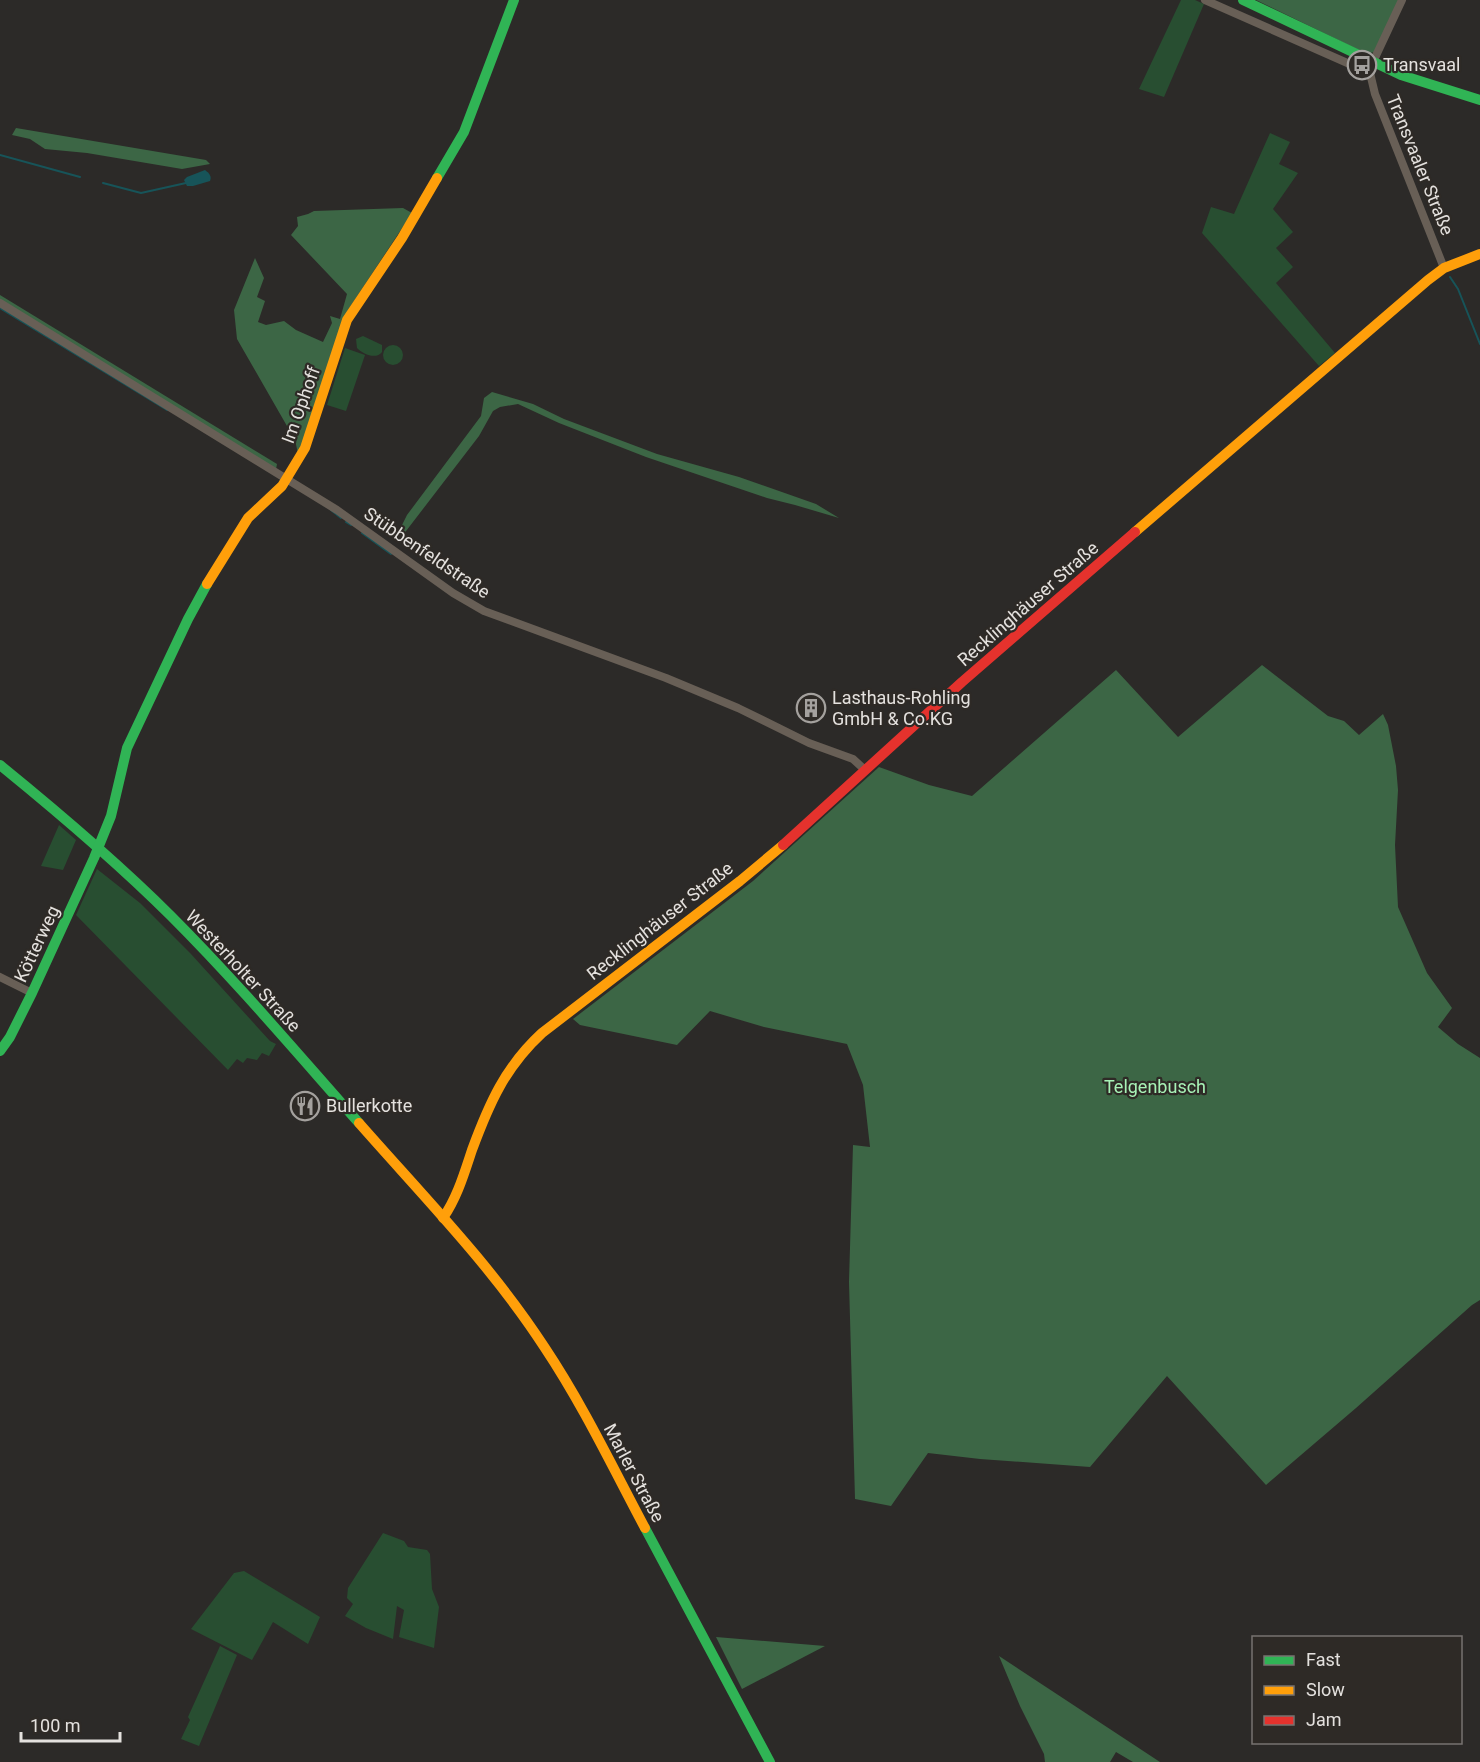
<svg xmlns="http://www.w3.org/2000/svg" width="1480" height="1762" font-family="Roboto,sans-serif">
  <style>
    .green { fill: #284e31 }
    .forest { fill: #3c6645 }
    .water { fill: #175459 }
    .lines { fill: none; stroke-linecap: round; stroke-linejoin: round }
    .stream { stroke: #175459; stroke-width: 2 }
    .street { stroke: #685f56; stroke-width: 8 }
    .fast { stroke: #30b455; stroke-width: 10 }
    .slow { stroke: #ff9f0a; stroke-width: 10 }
    .jam { stroke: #e5322d; stroke-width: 10 }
    .labels { text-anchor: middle; stroke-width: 4.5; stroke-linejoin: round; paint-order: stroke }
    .poi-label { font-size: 18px; fill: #e4e1de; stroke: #2e2a26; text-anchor: start }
    .street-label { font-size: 18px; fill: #e4e1de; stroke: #2e2a26 }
    .park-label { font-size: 18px; fill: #a7f2b6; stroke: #2e2a26 }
  </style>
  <rect width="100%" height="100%" fill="#2c2a28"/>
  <!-- green -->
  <g class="green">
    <path d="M1181,0h14l9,4 -40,93 -25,-8z"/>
    <path d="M1270,133l20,9 -11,22 19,9 -25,36 20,23 -17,16 17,19 -17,16 59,70 -16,13 -117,-133 9,-26 23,7z"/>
    <path d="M363,336l19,9v7c-6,8 -19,2 -25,-4l-1,-9z"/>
    <circle cx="393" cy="355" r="10"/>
    <path d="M345,348l20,7 -19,56 -19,-6z"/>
    <path d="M59,825l17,15 -13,30 -22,-4z"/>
    <path d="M97,869l43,34 51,51 79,87 6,3 -7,12 -7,-3 -5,7 -10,-2 -4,5 -6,-4 -9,11 -152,-155z"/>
    <path d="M383,1533l21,8 4,6 19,3 3,4 2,35 7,18 -5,41 -35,-11 5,-27 -7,-4 -4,33 -27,-11 -21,-12 8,-12 -6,-6 1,-10z"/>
    <path d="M244,1571l76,46 -12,27 -35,-22 -21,38 -61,-31 43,-56z"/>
    <path d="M220,1646l17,9 -38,91 -18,-7 9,-19 -2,-3z"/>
  </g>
  <!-- forest -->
  <g class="forest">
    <path d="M1256,0h143l-25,52 -7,2z"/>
    <path d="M16,128l190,32 4,4 -28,5 -95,-16 -42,-4 -15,-10 -18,-4z"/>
    <path d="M403,208l9,5 -64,97 -49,148 -4,-18 -58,-101 -3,-29 21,-52 9,20 -7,19 8,4 -7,21 8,3 18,-4 12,9 27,12 9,-19 -2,-7 10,3 7,-25 -56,-59 7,-9 -1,-9 11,-3 6,-3z"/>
    <path d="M0,295l277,169 -2,11 -275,-169z"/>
    <path d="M492,392l41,12 31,15 93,35 82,23 77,27 23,14 -44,-13 -28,-7 -121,-41 -87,-34 -41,-19 -18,3 -7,4 -14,25 -76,99 -1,-10 5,-10 74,-99 3,-18z"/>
    <path d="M1262,665l66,51 16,5 15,14 24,-21 5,11 8,41 2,24 -3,55 3,62 29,66 25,35 -14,19 20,17 22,14v242l-8,5 -116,103 -90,77 -99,-109 -77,91 -110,-8 -52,-6 -37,53 -36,-7 -6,-217 4,-137 17,2 -7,-62 -16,-41 -83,-17 -54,-16 -33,34 -97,-20 -7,-6 180,-138 126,-114 50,18 43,11 144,-126 62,67z"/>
    <path d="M716,1637l109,9 -83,43z"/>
    <path d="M999,1656l161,106h-27l-17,-10 -6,10h-65l-1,-8 -24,-48z"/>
  </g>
  <!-- water -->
  <path class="water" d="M205,170c4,3 7,6 5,11l-17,5h-6l-3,-6 3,-3z"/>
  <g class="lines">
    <!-- stream -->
    <g class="stream">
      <path d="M0,155l80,22"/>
      <path d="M103,183l38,10 45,-10"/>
      <path d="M1450,277l8,12 22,55"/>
      <path d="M0,308l167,102"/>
      <path d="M331,510l10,8"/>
      <path d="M346,522l5,3"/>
      <path d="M362,533l29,21"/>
    </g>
    <!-- street -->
    <g class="street">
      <path d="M1205,0l165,73"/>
      <path d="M1402,0l-29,62 -3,11 5,21 69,174"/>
      <path d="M0,303l337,207 116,83 31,18 182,67 72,30 71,35 44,16 12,11"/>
      <path d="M0,977l32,16"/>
    </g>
    <!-- fast -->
    <g class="fast">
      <path d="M1243,0l158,75 79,25"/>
      <path d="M437,178l27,-46 50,-132"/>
      <path d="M0,765c59,48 117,97 171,151 66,66 126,137 188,207"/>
      <path d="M0,1051l10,-14 22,-44 62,-135 17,-42 16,-68 61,-129 19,-35"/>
      <path d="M645,1528l125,234"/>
    </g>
    <!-- slow -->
    <g class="slow">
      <path d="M1135,532l293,-252 16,-12 36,-14"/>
      <path d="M207,584l41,-66 34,-32 23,-38 42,-128 55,-82 35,-60"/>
      <path d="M359,1123c64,73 133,143 186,225 38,57 68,120 100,180"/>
      <path d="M443,1218c14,-20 21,-44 29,-68 17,-46 33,-83 70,-117l198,-152 43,-36"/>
    </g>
    <!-- jam -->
    <path class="jam" d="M783,845l179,-163 173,-150"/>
  </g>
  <!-- icons -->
  <defs>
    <g id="bus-ring" transform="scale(1.5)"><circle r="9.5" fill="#2e2a26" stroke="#a4a19e" stroke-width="1.5"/><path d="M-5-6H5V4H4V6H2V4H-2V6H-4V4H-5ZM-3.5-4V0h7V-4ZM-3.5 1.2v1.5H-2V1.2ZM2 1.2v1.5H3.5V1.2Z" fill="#a4a19e"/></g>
    <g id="building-ring" transform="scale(1.5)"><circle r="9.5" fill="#2e2a26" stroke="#a4a19e" stroke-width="1.5"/><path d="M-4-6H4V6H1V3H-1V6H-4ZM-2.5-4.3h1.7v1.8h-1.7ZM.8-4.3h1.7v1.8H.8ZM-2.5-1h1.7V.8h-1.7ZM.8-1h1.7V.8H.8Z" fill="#a4a19e"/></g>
    <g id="restaurant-ring" transform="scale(1.5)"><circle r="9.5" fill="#2e2a26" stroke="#a4a19e" stroke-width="1.5"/><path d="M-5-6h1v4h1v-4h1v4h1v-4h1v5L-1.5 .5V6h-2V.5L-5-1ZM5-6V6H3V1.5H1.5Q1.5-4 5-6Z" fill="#a4a19e"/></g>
  </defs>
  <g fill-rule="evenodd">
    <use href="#bus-ring" x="1362" y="65"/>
    <use href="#building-ring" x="811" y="708"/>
    <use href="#restaurant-ring" x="305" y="1106"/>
  </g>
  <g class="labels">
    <!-- poi labels -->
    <g class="poi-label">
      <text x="1383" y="71">Transvaal</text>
      <text x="832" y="704">Lasthaus-Rohling<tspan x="832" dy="21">GmbH &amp; Co.KG</tspan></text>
      <text x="326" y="1112">Bullerkotte</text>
    </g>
    <!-- street labels -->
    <g class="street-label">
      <text transform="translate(1420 165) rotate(68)" y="6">Transvaaler Straße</text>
      <text transform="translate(301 405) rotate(-70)" y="6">Im Ophoff</text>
      <text transform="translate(427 553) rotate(34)" y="6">Stübbenfeldstraße</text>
      <text transform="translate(1028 604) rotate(-41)" y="6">Recklinghäuser Straße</text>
      <text transform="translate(660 921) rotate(-38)" y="6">Recklinghäuser Straße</text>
      <text transform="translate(37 944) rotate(-65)" y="6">Kötterweg</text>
      <text transform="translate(243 971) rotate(47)" y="6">Westerholter Straße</text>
      <text transform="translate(634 1473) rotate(62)" y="6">Marler Straße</text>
    </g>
    <!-- park labels -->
    <g class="park-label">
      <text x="1155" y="1093">Telgenbusch</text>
    </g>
  </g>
  <!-- legend -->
  <rect x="1252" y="1636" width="210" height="108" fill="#2e2a26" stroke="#777370" stroke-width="1.5"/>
  <rect x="1264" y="1656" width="30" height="9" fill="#30b455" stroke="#777370" stroke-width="1.5"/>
  <text x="1306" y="1666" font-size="18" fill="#e4e1de">Fast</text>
  <rect x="1264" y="1686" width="30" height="9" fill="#ff9f0a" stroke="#777370" stroke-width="1.5"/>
  <text x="1306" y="1696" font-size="18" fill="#e4e1de">Slow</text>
  <rect x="1264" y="1716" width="30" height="9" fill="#e5322d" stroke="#777370" stroke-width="1.5"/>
  <text x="1306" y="1726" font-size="18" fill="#e4e1de">Jam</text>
  <!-- scale -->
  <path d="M21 1732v9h99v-9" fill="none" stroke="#e4e1de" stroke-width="3"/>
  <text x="30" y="1732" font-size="18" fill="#e4e1de" stroke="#2e2a26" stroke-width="4.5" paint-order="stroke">100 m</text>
</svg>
